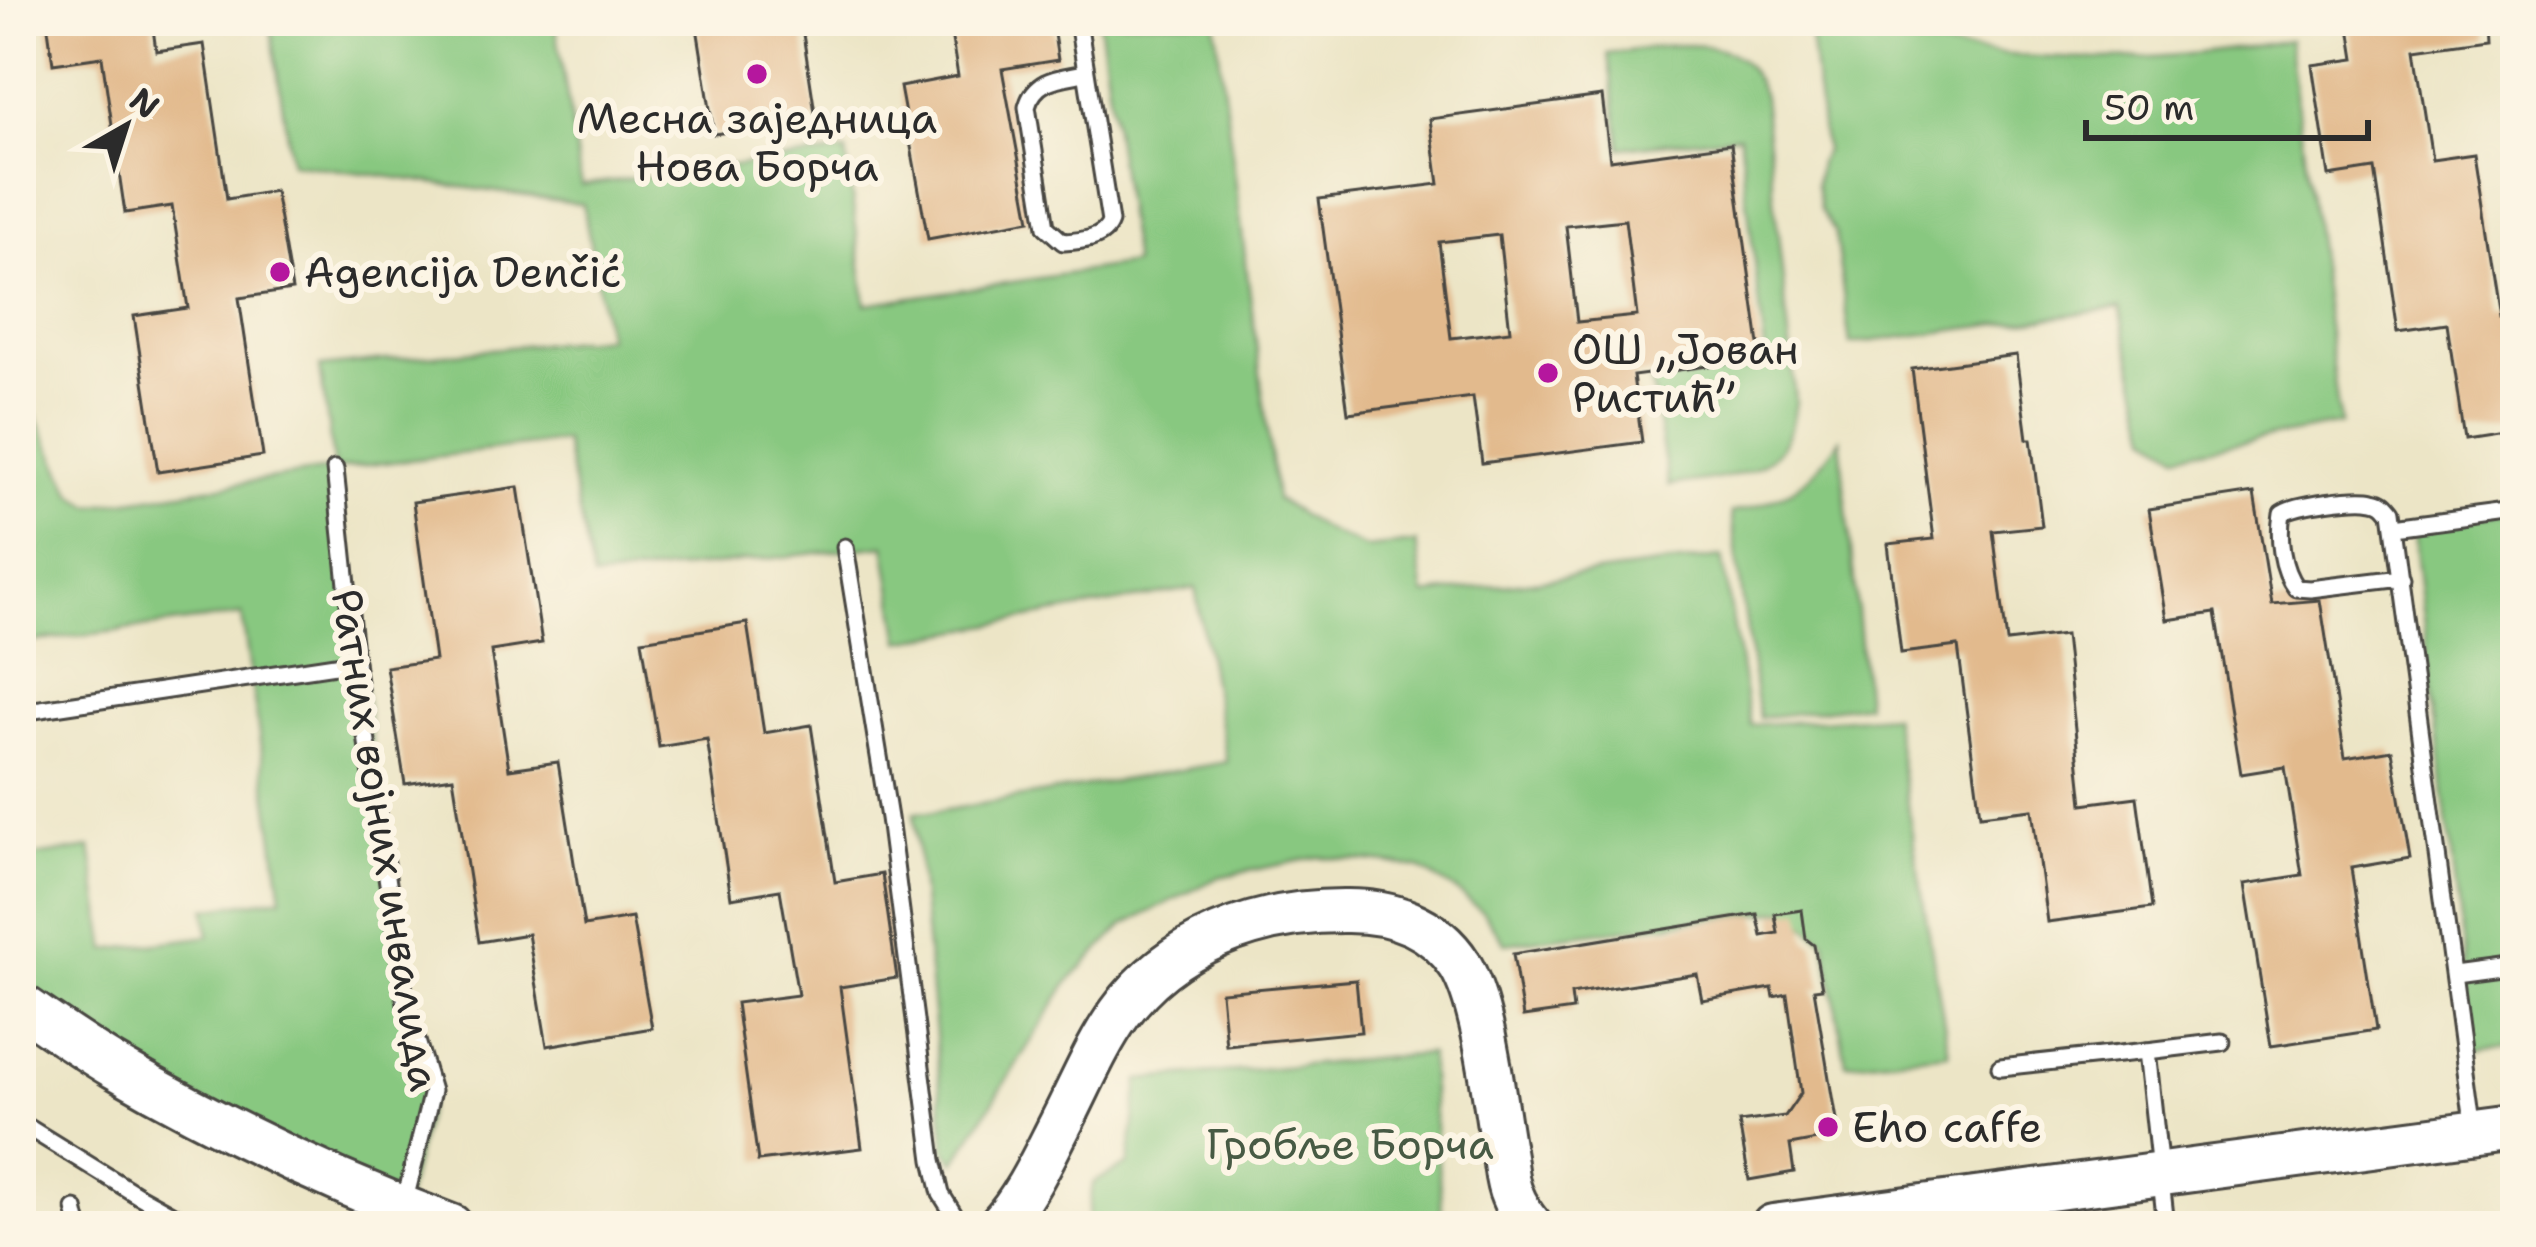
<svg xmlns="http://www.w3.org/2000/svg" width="2536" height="1247" font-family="'Shantell Sans',sans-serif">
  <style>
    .green { fill: #88c880; stroke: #5a7a56; stroke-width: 3 }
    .building { fill: #e2ba8d; fill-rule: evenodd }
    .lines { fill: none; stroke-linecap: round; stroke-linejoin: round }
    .lane-casing { stroke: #484742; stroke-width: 21 }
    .secondary-casing { stroke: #484742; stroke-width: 48 }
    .lane { stroke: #fff; stroke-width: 15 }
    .secondary { stroke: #fff; stroke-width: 42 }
    .poi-dot { fill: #b5179e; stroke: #fcf5e5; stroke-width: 4.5 }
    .labels { text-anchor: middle; stroke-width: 12; stroke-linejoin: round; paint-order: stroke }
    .poi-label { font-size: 42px; fill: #2b2b2b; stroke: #fcf5e5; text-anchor: start }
    .street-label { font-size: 42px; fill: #2b2b2b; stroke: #fcf5e5 }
    .park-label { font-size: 42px; fill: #475a44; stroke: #fcf5e5 }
  </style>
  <rect width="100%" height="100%" fill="#fcf5e5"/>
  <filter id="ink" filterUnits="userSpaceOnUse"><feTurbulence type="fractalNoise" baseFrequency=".00833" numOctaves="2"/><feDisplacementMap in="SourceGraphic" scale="24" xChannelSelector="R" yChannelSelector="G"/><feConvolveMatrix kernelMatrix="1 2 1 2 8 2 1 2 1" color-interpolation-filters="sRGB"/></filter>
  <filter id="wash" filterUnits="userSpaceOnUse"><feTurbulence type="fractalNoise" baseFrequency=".004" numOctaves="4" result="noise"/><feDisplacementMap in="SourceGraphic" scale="48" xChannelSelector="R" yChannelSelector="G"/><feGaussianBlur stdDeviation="2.7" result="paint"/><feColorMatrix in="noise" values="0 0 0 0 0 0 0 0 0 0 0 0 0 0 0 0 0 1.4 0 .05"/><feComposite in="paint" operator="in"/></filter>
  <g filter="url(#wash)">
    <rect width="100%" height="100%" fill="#ece5c6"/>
    <!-- green -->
    <g class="green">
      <path d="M270,21h285l26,164 265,-33 20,152 267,-40 -34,-243h116l61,478 47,30 43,19 50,-5 8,52 298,-38 28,168 142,-10 57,338 -103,10 -21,-123 -40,-30 -280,33 -23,-32 -27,-21 -36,-22 -39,-6 -62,-5 -99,20 -95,48 -55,56 -114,181 -9,-12 -32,-337 21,-1 292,-50 -32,-174 -294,53 -16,-96 -292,34 -29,-138 -228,28 70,535 26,87 -29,117 -382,-203v-147l70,-10 16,102 102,-14 -3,-27 76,-12 -40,-282 -221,28v-238h9l43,89 18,12 243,-37 -14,-102 287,-30 -24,-133 -292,-41z"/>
      <path d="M1808,21h19l1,13c92,10 185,26 277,25 63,-1 123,-8 184,-19l51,384 -162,30 -28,-19 -30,-127 -270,36 -15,-112 -15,-23 -4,-24 3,-23 6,-11z"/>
      <path d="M1671,45c49,0 75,2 92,52l33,305c-2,9 -3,21 -6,29 -18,48 -77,47 -121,55l-18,-104 116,-16 -28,-231 -118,13 -13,-94z"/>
      <path d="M1840,439l26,265 -107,14 -28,-205c54,-14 76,-26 109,-74z"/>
      <path d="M2515,511v535l-41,4 -62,-525z"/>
      <path d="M1429,1054l14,172h-356l6,-43 36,-19 10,-84z"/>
    </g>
    <g id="blocks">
      <!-- building -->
      <g class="building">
        <path d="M47,21h105l4,30 48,-7 23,155 48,-8 17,99 -53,8 24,158 -105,16 -24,-156 54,-8 -16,-102 -47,7 -23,-156 -49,7z"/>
        <path d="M696,21h105l15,98 -102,15z"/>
        <path d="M949,21h103l6,39 -56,9 28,151 -102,19 -28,-152 58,-11z"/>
        <path d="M2349,21h136l1,18 -71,10 17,111 42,-6 25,162 16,-2v117l-51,8 -17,-115 -49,7 -24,-162 -45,7 -17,-111 43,-6z"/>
        <path d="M1602,96l8,64 121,-16 30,215 -128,17 9,66 -160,21 -9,-66 -125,16 -29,-214 120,-15 -9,-65zM1625,220l12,96 -60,6 -11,-96zM1499,235l11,96 -59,7 -12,-96z"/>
        <path d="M2016,355l11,84h4l11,87 -49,5 14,111 58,-7 18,169 54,-7 15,111 -105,14 -15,-113 -52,6 -22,-169 -57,7 -13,-109 46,-5 -22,-170z"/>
        <path d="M518,487l24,156 -51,8 18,118 49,-7 26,164 48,-8 20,110 -105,18 -19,-112 -49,8 -26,-165 -48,7 -19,-117 49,-7 -22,-158z"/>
        <path d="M2254,493l18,111 48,-4 25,158 47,-8 18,108 -59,10 25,162 -105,16 -26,-162 57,-9 -17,-108 -44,7 -26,-161 -48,7 -18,-111z"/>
        <path d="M747,623l17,110 47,-8 24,157 47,-8 15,104 -57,9 22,161 -104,13 -22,-158 62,-8 -18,-105 -49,8 -24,-159 -48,8 -17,-107z"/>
        <path d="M1802,910l4,29 8,6 8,43 -8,1 22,131 -13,19 -33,6 4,27 -45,8 -10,-58 46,-6 16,-23 -14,-99 -13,3 -2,-9 -70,12 -5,-26 -126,20 2,16 -50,7 -10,-63 244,-40 5,22 16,-3 -3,-19z"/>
        <path d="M1356,980l5,52 -135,13 -5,-53z"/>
      </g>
    </g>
  </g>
  <g filter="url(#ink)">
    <use href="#blocks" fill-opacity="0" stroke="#484742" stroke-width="3"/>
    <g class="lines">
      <!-- lane casing -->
      <g class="lane-casing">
        <g id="lane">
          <path d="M1078,21l32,201c-6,18 -30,19 -47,20l-17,-15 -19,-120c8,-29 33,-29 58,-34"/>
          <path d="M335,469l20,193 51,342 26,87 -28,113"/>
          <path d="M2394,527l121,-16"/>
          <path d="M845,547l44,271 44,342 8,34 20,32"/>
          <path d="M2401,578l-91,11 -14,-1c-15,-19 -18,-52 -14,-75 14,-9 76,-17 92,-13 10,2 11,5 17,12l83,618"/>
          <path d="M21,712l334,-50"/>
          <path d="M2455,974l60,-8"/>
          <path d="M2000,1067l147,-16"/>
          <path d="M21,1123l118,73 54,30"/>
          <path d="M75,1209l4,17"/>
          <path d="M2166,1226l-19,-175 75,-9"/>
        </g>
      </g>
      <!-- secondary casing -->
      <g class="secondary-casing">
        <g id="secondary">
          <path d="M21,1005c31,21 62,43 94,62 107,62 220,116 336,159"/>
          <path d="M999,1226c27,-30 43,-66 61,-101 19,-36 36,-79 60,-112 51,-71 138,-102 223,-102 46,-1 91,13 117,54 25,41 34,136 43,186 3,14 3,31 9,44 4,11 12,22 19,31"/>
          <path d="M1773,1226l742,-99"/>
        </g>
      </g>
      <!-- lane -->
      <use href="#lane" class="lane"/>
      <!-- secondary -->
      <use href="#secondary" class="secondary"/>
    </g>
  </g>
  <!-- markers -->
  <g class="poi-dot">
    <circle cx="757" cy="74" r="12"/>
    <circle cx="280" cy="272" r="12"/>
    <circle cx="1548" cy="373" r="12"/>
    <circle cx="1828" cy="1127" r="12"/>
  </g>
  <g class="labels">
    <!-- poi labels -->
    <g class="poi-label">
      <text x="757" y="133" text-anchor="middle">Месна заједница<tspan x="757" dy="48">Нова Борча</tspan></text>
      <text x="304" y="287">Agencija Denčić</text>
      <text x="1572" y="364">ОШ „Јован<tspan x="1572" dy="48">Ристић”</tspan></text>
      <text x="1852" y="1142">Eho caffe</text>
    </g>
    <!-- street labels -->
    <g class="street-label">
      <text transform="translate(386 840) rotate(81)" y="15">Ратних војних инвалида</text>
    </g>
    <!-- park labels -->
    <g class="park-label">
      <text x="1350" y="1159">Гробље Борча</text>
    </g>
  </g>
  <!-- margin -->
  <rect width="2536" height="1247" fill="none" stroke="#fcf5e5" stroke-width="72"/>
  <!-- north arrow -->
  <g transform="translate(126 126) rotate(39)" stroke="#fcf5e5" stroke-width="9" paint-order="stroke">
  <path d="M0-9L21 45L0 30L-21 45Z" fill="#2b2b2b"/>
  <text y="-18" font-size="33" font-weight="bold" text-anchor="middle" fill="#2b2b2b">N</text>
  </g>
  <!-- scale -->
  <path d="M2086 120v18h282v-18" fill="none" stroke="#2b2b2b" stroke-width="6"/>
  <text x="2104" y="120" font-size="36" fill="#2b2b2b" stroke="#fcf5e5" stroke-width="9" paint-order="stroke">50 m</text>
</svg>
